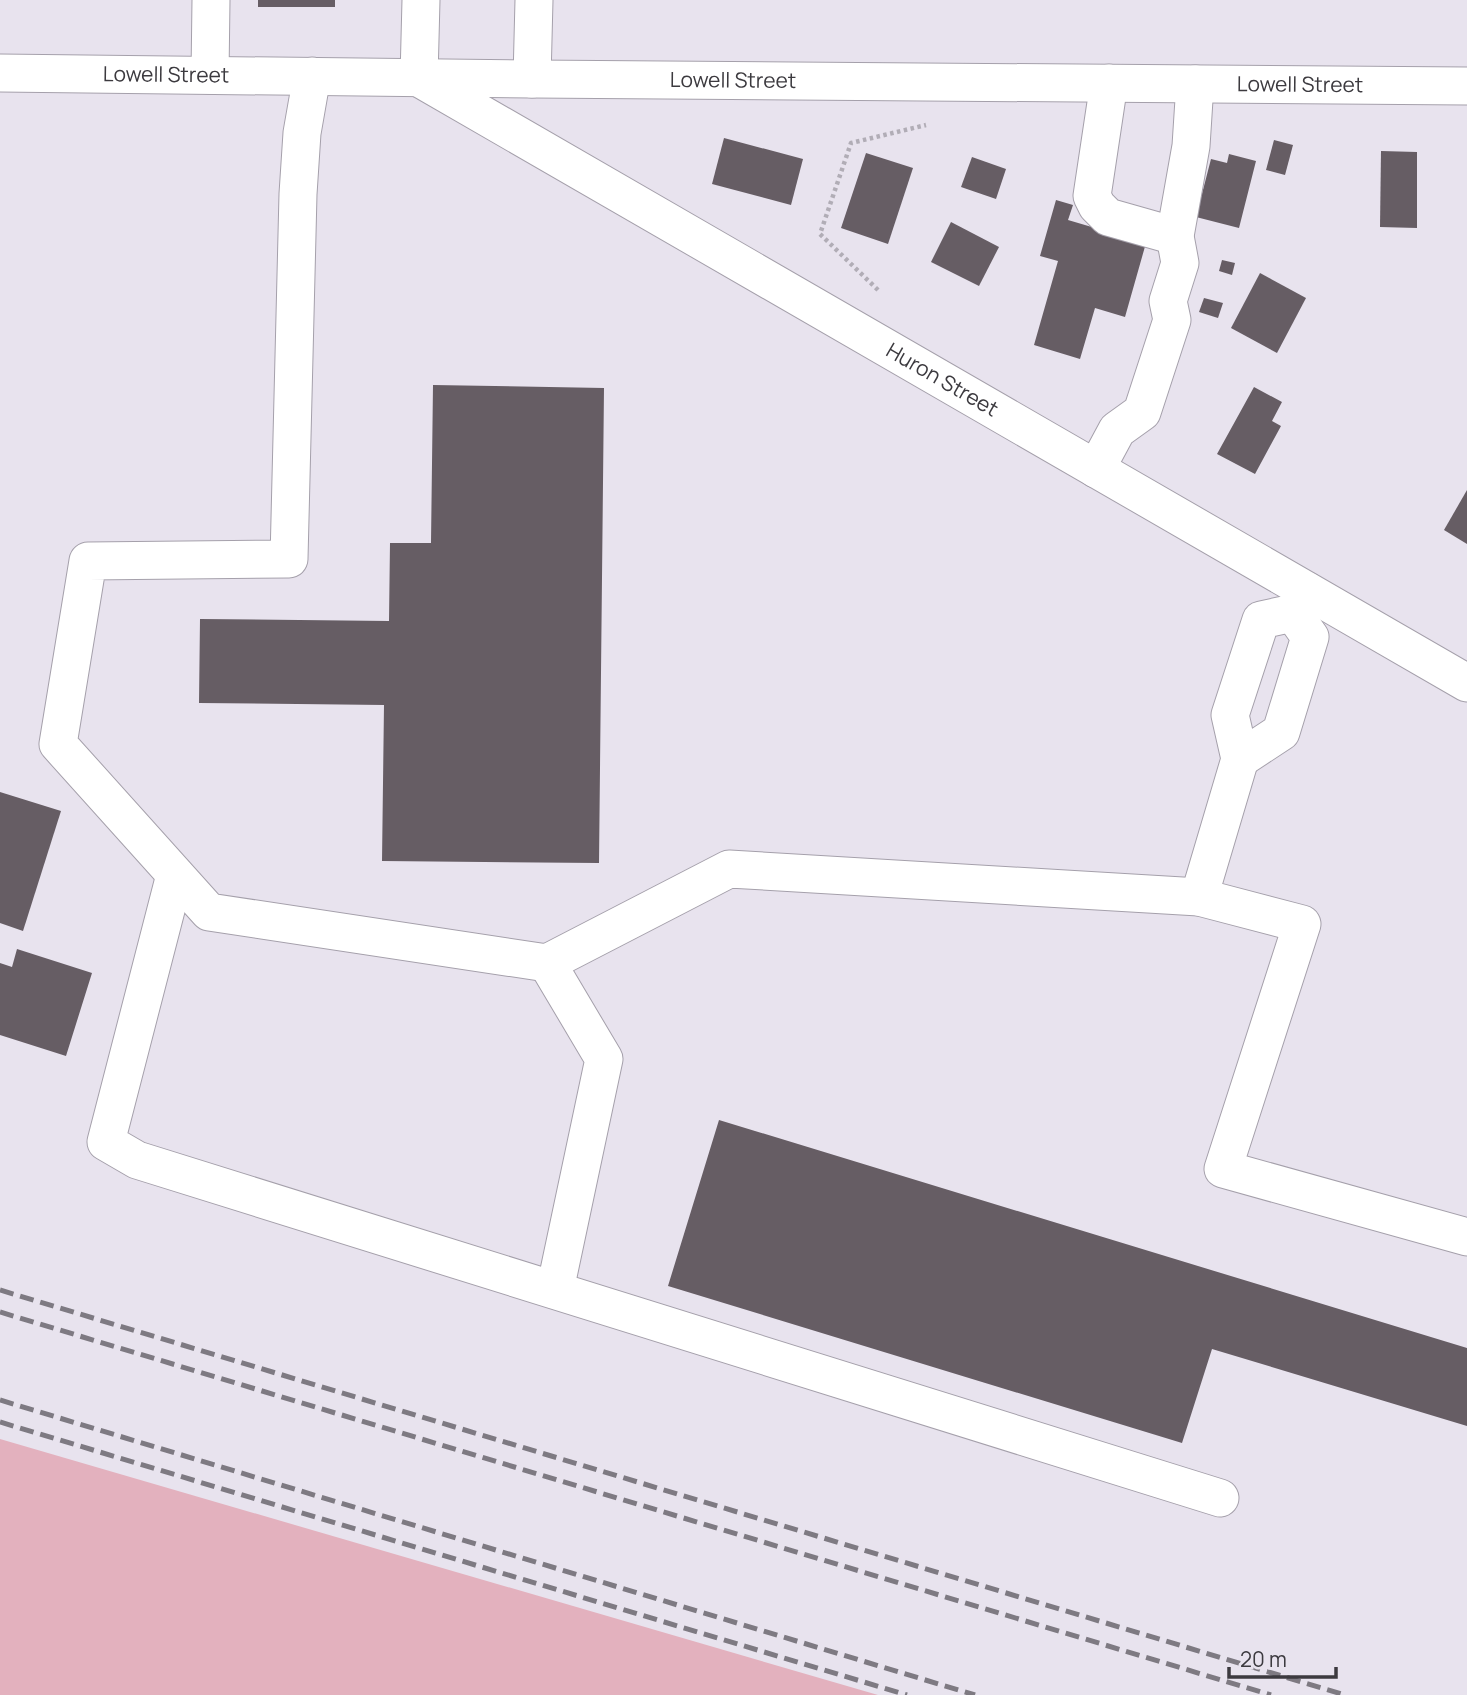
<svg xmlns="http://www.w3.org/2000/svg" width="1467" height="1695" font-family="Manrope,sans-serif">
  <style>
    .green { fill: #e3b1be }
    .building { fill: #665d64 }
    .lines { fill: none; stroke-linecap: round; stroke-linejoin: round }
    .minor-casing { stroke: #a5a0ab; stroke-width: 39 }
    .path { stroke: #b1adb6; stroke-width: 4.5; stroke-dasharray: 3.5 3.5; stroke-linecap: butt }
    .minor { stroke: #fff; stroke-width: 37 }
    .rail { stroke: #7e7a82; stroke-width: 5; stroke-dasharray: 14 7; stroke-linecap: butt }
    .labels { text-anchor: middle; stroke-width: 7; stroke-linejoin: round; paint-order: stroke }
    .street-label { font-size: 21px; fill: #3c3a3f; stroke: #e8e3ee }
  </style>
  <rect width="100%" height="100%" fill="#e8e3ee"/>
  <!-- green -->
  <path class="green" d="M0,1439l878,256h-878z"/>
  <!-- building -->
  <g class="building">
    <rect x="258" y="0" width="77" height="7"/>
    <path d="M724,138l79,21 -12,46 -79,-21z"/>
    <path d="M1274,140l19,5 -8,30 -19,-5z"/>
    <path d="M1381,151l36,1v76l-37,-1z"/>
    <path d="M866,153l47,15 -25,76 -47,-16z"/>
    <path d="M1229,154l27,7 -17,67 -43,-11 15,-58 16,4z"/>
    <path d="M972,157l34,12 -10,30 -35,-12z"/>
    <path d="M1056,200l17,5 -5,15 78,23 -21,74 -30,-9 -15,51 -46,-14 24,-84 -18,-5z"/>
    <path d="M951,222l48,25 -20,39 -48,-24z"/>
    <path d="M1222,260l13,3 -3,12 -13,-4z"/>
    <path d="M1260,273l46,25 -29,55 -46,-25z"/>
    <path d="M1204,298l19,5 -5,15 -19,-6z"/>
    <path d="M433,385l171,3 -5,475 -217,-2 2,-156 -185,-2 1,-84 189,2 1,-78h41z"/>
    <path d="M1254,387l28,15 -10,19 9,5 -26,48 -38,-20z"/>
    <path d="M1467,490v54l-23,-14z"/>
    <path d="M0,792l61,19 -38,120 -23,-8z"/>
    <path d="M17,949l75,24 -26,83 -66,-21v-72l12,4z"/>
    <path d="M719,1120l748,228v78l-255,-77 -30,94 -514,-157z"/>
  </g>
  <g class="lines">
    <!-- minor casing -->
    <g class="minor-casing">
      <g id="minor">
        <path id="s1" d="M421,0l-2,78 1048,605"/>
        <path id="s2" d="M0,73l532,6 935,7"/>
        <path d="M210,75l1,-75"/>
        <path d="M312,76l-10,57 -4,61 -9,365 -201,2 -30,183 151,168 338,51 182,-94 470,28"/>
        <path d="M532,79l2,-79"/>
        <path d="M1109,83l-17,113 5,10 11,11 67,19"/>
        <path d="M1096,469l21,-39 25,-18 30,-92 -4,-19 12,-38 -5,-27 16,-90 4,-62"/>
        <path d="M1307,591l-14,22 -32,7 -31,95 10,44 -41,138 103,27 -79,245 244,68"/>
        <path d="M1240,759l41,-27 29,-95 -17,-24"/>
        <path d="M175,875l-69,267 31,18 1083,338"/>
        <path d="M547,963l57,96 -49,231"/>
      </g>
    </g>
    <!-- path -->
    <path class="path" d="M878,290l-58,-56 31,-91 75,-18"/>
    <!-- minor -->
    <use href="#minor" class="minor"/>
    <!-- rail -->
    <g class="rail">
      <path d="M0,1290l1345,405"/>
      <path d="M0,1312l1271,383"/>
      <path d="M0,1400l975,295"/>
      <path d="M0,1422l907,273"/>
    </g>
  </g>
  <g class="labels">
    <!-- street labels -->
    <g class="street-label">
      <text dy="7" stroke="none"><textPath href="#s2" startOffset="166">Lowell Street</textPath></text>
      <text dy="7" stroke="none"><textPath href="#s2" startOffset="733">Lowell Street</textPath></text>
      <text dy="7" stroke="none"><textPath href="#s2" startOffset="1300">Lowell Street</textPath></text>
      <text dy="7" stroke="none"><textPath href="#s1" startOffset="682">Huron Street</textPath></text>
    </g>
  </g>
  <!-- scale -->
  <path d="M1229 1667v10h107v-10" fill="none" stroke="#3c3a3f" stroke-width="3.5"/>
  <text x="1240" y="1667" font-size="21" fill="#3c3a3f" stroke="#e8e3ee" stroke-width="5" paint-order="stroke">20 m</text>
</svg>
